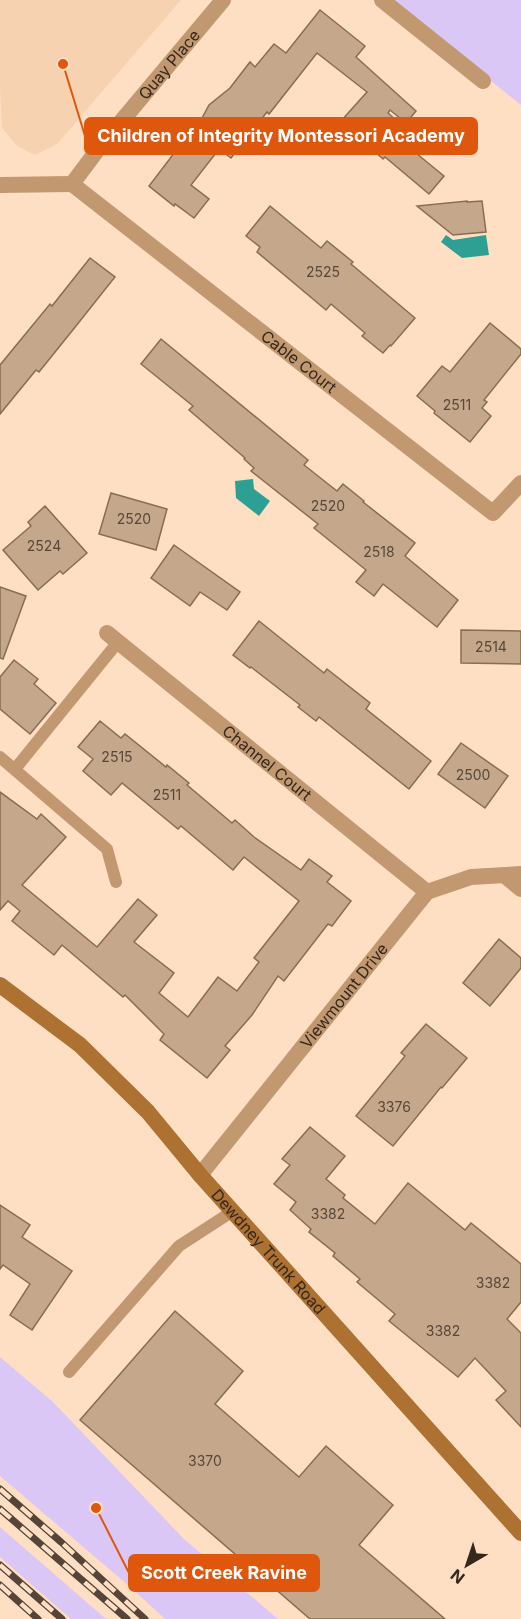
<svg xmlns="http://www.w3.org/2000/svg" width="521" height="1619" font-family="Inter,sans-serif">
  <style>
    .built { fill: #f7d2b0 }
    .green { fill: #dbc7f6 }
    .water { fill: #2da093 }
    .building { fill: #c5a78c; stroke: #886d53; stroke-width: 1.5 }
    .lines { fill: none; stroke-linecap: round; stroke-linejoin: round }
    .service { stroke: #c29871; stroke-width: 12 }
    .minor { stroke: #c29871; stroke-width: 16 }
    .secondary { stroke: #ad7131; stroke-width: 16 }
    .rail-casing { stroke: #554538; stroke-width: 7 }
    .rail { stroke: #ffdfc3; stroke-width: 4.5; stroke-dasharray: 14; stroke-linecap: butt }
    .labels { text-anchor: middle; stroke-width: 5; stroke-linejoin: round; paint-order: stroke }
    .number-label { font-size: 14px; fill: #58483a }
    .street-label { font-size: 16px; fill: #34281e; stroke: #ffdfc3 }
    .leader { fill: none; stroke: #df570d; stroke-width: 2 }
    .callout-dot { fill: #df570d; stroke: #ffdfc3; stroke-width: 2 }
    .callout { fill: #df570d; stroke: #df570d; stroke-width: 2 }
    .callout-label { font-size: 18px; text-anchor: middle; font-weight: bold; fill: #fff }
  </style>
  <rect width="100%" height="100%" fill="#ffdfc3"/>
  <!-- built -->
  <path class="built" d="M0,0h181l-124,144 -22,11 -18,-9 -15,-18 -2,-40z"/>
  <!-- green -->
  <g class="green">
    <path d="M389,0h132v105z"/>
    <path d="M0,1357l52,44 133,139 93,79h-113l-36,-33 -129,-110z"/>
    <path d="M0,1527l106,92h-35l-71,-62z"/>
  </g>
  <!-- water -->
  <g class="water">
    <path d="M446,235l7,5 33,-5 3,20 -27,3 -21,-16z"/>
    <path d="M253,479l1,10 16,12 -11,15 -23,-18 -1,-17z"/>
  </g>
  <!-- building -->
  <g class="building">
    <path d="M320,10l45,36 -9,11 60,54 -10,12 -16,-13 -2,3 20,18 -8,9 44,36 -15,18 -44,-37 -2,2 -42,-38 26,-29 -50,-39 -48,61 -2,-2 -36,46 -12,-9 -28,36 18,14 -15,19 -19,-14 -1,2 -25,-20 32,-42 5,4 23,-43 21,-17 20,-26 5,5 19,-23 12,9z"/>
    <path d="M467,201v1l15,-1 4,31 -33,3 -36,-29z"/>
    <path d="M270,206l51,42 6,-7 26,21 -2,2 64,54 -24,28 -1,-1 -7,8 -21,-17 3,-3 -34,-29 -5,6 -69,-58 3,-5 -14,-11z"/>
    <path d="M90,258l25,19 -39,49 -37,46 -3,-2 -36,44v-49l50,-61 2,2z"/>
    <path d="M490,323l31,26v5l-37,46 3,2 -5,6 9,8 -21,26 -36,-29 1,-2 -18,-15 25,-30 8,6z"/>
    <path d="M161,339l147,121 -4,5 33,26 6,-7 21,17 -1,1 52,41 -10,13 53,44 -21,27 -54,-43 -9,12 -18,-14 10,-12 -52,-42 4,-4 -67,-53 3,-3 -10,-9 1,-1 -56,-48 4,-4 -52,-42z"/>
    <path d="M111,493l56,16 -11,41 -57,-16z"/>
    <path d="M45,506l42,47 -24,21 -3,-3 -22,19 -35,-40 28,-24 -3,-4z"/>
    <path d="M174,545l66,47 -13,18 -27,-18 -10,14 -39,-28z"/>
    <path d="M0,587l26,9 -23,63 -3,-1z"/>
    <path d="M259,621l65,52 3,-4 43,34 -4,6 65,52 -22,28 -90,-72 -3,4 -18,-14 2,-2 -49,-38 -1,1 -17,-13z"/>
    <path d="M461,630l60,1v33l-60,-1z"/>
    <path d="M14,660l24,19 -4,5 22,19 -26,31 -30,-25v-32z"/>
    <path d="M100,721l21,17 4,-4 41,33 1,-2 22,18 -2,2 45,38 3,-3 19,17 47,33 8,-11 23,17 -5,6 24,19 -19,25 -4,-2 -44,57 -6,-5 -26,39 -27,31 5,4 -23,28 -47,-38 4,-6 -39,-39 -2,2 -61,-52 -8,10 -42,-34 8,-10 -12,-10 -8,9v-118l37,27 4,-5 25,23 -44,48 75,62 41,-48 19,16 -23,27 40,31 -15,20 29,24 30,-40 19,14 22,-29 -5,-4 45,-57 -55,-44 -11,13 -52,-44 -3,3 -56,-46 -11,12 -28,-24 10,-12 -15,-12z"/>
    <path d="M461,743l47,33 -23,32 -47,-34z"/>
    <path d="M499,939l22,19v10l-31,38 -27,-23z"/>
    <path d="M426,1024l41,34 -25,30 -1,-1 -48,59 -37,-30 49,-60 -4,-3z"/>
    <path d="M310,1127l35,29 -19,23 19,16 -2,3 32,26 33,-41 57,47 6,-7 50,41v38l-14,17 14,14v94l-25,-27 10,-9 -31,-33 -17,19 -69,-56 6,-7 -38,-32 3,-3 -27,-23 2,-3 -26,-21 2,-3 -21,-19 6,-8 -22,-18 16,-19 -8,-6z"/>
    <path d="M0,1205l30,20 -8,12 50,34 -40,59 -22,-15 20,-31 -27,-19 -3,4z"/>
    <path d="M175,1311l68,60 -28,33 84,73 27,-31 67,59 -34,40 86,74h-135l-230,-199z"/>
  </g>
  <g class="lines">
    <!-- service -->
    <g class="service">
      <path d="M0,757l107,92 9,33"/>
      <path d="M15,769l103,-127"/>
      <path d="M69,1372l110,-126 54,-35"/>
    </g>
    <!-- minor -->
    <g class="minor">
      <path d="M382,0l101,81"/>
      <path id="s1" d="M72,184l421,329 28,-30"/>
      <path id="s2" d="M72,184l27,-36 124,-148"/>
      <path d="M0,185l72,-1"/>
      <path id="s3" d="M107,633l320,259"/>
      <path d="M504,875l17,14"/>
      <path id="s4" d="M200,1175l227,-283 44,-15 50,-3"/>
    </g>
    <!-- secondary -->
    <path class="secondary" id="s5" d="M0,985l80,60 68,67 52,63 321,358"/>
    <!-- rail casing -->
    <g class="rail-casing">
      <g id="rail">
        <path d="M0,1489l61,53 84,77"/>
        <path d="M0,1509l127,110"/>
        <path d="M0,1565l62,54"/>
        <path d="M0,1585l38,34"/>
      </g>
    </g>
    <!-- rail -->
    <use href="#rail" class="rail"/>
  </g>
  <g class="labels">
    <!-- number labels -->
    <g class="number-label">
      <text x="323" y="277">2525</text>
      <text x="457" y="410">2511</text>
      <text x="328" y="511">2520</text>
      <text x="134" y="524">2520</text>
      <text x="44" y="551">2524</text>
      <text x="379" y="557">2518</text>
      <text x="491" y="652">2514</text>
      <text x="117" y="762">2515</text>
      <text x="473" y="780">2500</text>
      <text x="167" y="800">2511</text>
      <text x="394" y="1112">3376</text>
      <text x="328" y="1219">3382</text>
      <text x="493" y="1288">3382</text>
      <text x="443" y="1336">3382</text>
      <text x="205" y="1466">3370</text>
    </g>
    <!-- street labels -->
    <g class="street-label">
      <text dy="6" stroke="none"><textPath href="#s2" startOffset="154">Quay Place</textPath></text>
      <text dy="6" stroke="none"><textPath href="#s1" startOffset="288">Cable Court</textPath></text>
      <text dy="6" stroke="none"><textPath href="#s3" startOffset="206">Channel Court</textPath></text>
      <text dy="6" stroke="none"><textPath href="#s4" startOffset="230">Viewmount Drive</textPath></text>
      <text dy="6" stroke="none"><textPath href="#s5" startOffset="380">Dewdney Trunk Road</textPath></text>
    </g>
  </g>
  <!-- callouts -->
  <path class="leader" d="M63 64L85 136M96 1508L129 1573"/>
  <g class="callout-dot">
    <circle cx="63" cy="64" r="6"/>
    <circle cx="96" cy="1508" r="6"/>
  </g>
  <g class="callout">
    <rect x="85" y="118" width="392" height="36" rx="6"/>
    <rect x="129" y="1555" width="190" height="36" rx="6"/>
  </g>
  <g class="callout-label">
    <text x="281" y="142">Children of Integrity Montessori Academy</text>
    <text x="224" y="1579">Scott Creek Ravine</text>
  </g>
  <!-- north arrow -->
  <g transform="translate(467 1565) rotate(219)" stroke="#ffdfc3" stroke-width="4.5" paint-order="stroke">
  <path d="M0-4.5L10 22L0 15L-10 22Z" fill="#34281e"/>
  <text y="-9" font-size="16" font-weight="bold" text-anchor="middle" fill="#34281e">N</text>
  </g>
</svg>
